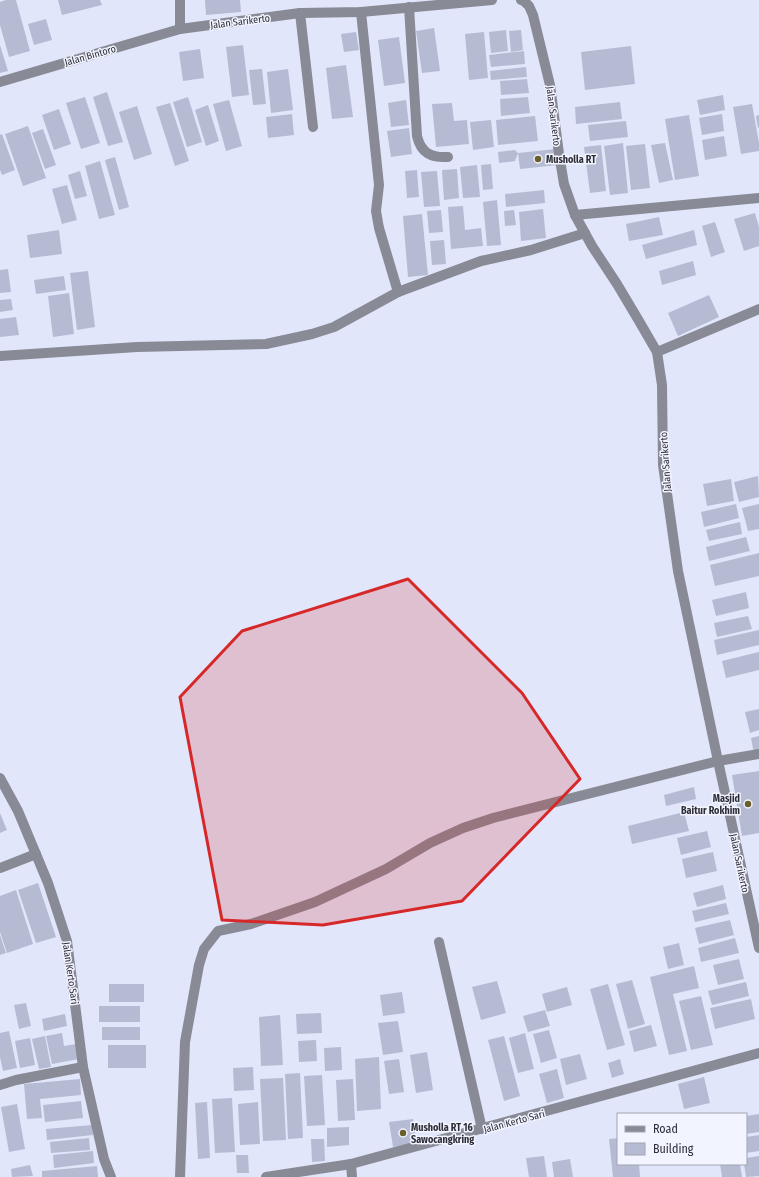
<svg xmlns="http://www.w3.org/2000/svg" width="759" height="1177" font-family="'Fira Sans Condensed',sans-serif">
  <style>
    .building { fill: #b6bbd4 }
    .lines { fill: none; stroke-linecap: round; stroke-linejoin: round }
    .minor { stroke: #888a95; stroke-width: 10 }
    .marked { fill: #d62828; fill-opacity: 0.2; stroke: #d62828; stroke-width: 3; stroke-linejoin: round }
    .poi-dot { fill: #6a5e2b; stroke: #f2f4ff; stroke-width: 1.5 }
    .labels { text-anchor: middle; stroke-width: 3; stroke-linejoin: round; paint-order: stroke }
    .street-label { font-size: 10px; fill: #2c2d37; stroke: #f2f4ff }
    .poi-label { font-size: 10px; font-weight: bold; fill: #2c2d37; stroke: #f2f4ff; text-anchor: start }
  </style>
  <rect width="100%" height="100%" fill="#e2e6fb"/>
  <!-- building -->
  <g class="building">
    <path d="M6,0h10l14,51 -21,6 -9,-32v-23z"/>
    <path d="M58,0h42l2,5 -40,10z"/>
    <path d="M205,0h35l1,12 -35,3z"/>
    <path d="M46,19l6,21 -18,5 -6,-21z"/>
    <path d="M434,28l6,43 -18,2 -6,-42z"/>
    <path d="M506,30l2,21 -17,2 -2,-21z"/>
    <path d="M521,30l2,20 -12,2 -2,-21z"/>
    <path d="M356,32l3,18 -15,2 -3,-18z"/>
    <path d="M484,32l4,46 -19,2 -4,-46z"/>
    <path d="M399,37l6,46 -21,3 -6,-46z"/>
    <path d="M0,45l8,26 -8,2z"/>
    <path d="M243,45l6,50 -17,2 -6,-50z"/>
    <path d="M631,46l4,38 -50,6 -4,-38z"/>
    <path d="M200,49l4,29 -21,3 -4,-29z"/>
    <path d="M524,51l1,13 -34,3 -2,-12z"/>
    <path d="M346,65l7,52 -21,2 -6,-51z"/>
    <path d="M526,67l1,10 -36,3 -1,-9z"/>
    <path d="M262,69l4,35 -13,1 -4,-35z"/>
    <path d="M288,69l5,41 -22,3 -4,-41z"/>
    <path d="M527,79l2,14 -28,2 -1,-14z"/>
    <path d="M107,92l16,50 -15,4 -15,-49z"/>
    <path d="M723,95l2,15 -25,5 -3,-15z"/>
    <path d="M85,97l15,46 -19,6 -15,-46z"/>
    <path d="M188,97l14,45 -15,5 -14,-45z"/>
    <path d="M528,97l2,16 -29,3 -1,-17z"/>
    <path d="M229,100l13,46 -16,5 -13,-47z"/>
    <path d="M406,100l3,25 -18,2 -3,-24z"/>
    <path d="M620,102l2,17 -46,5 -1,-17z"/>
    <path d="M170,103l19,58 -14,5 -19,-59z"/>
    <path d="M452,103l2,18 13,-1 2,24 -33,3 -4,-43z"/>
    <path d="M752,104l7,39v8l-18,3 -8,-47z"/>
    <path d="M208,105l11,36 -13,5 -11,-36z"/>
    <path d="M137,106l15,48 -18,6 -15,-48z"/>
    <path d="M59,109l12,35 -17,6 -12,-35z"/>
    <path d="M292,114l2,21 -26,3 -2,-21z"/>
    <path d="M722,114l2,17 -22,4 -3,-17z"/>
    <path d="M689,115l10,61 -24,4 -10,-61z"/>
    <path d="M759,115v12l-1,1 -2,-12z"/>
    <path d="M535,116l3,25 -40,4 -2,-25z"/>
    <path d="M491,120l3,27 -21,3 -3,-28z"/>
    <path d="M626,121l2,16 -38,4 -2,-16z"/>
    <path d="M28,126l18,52 -23,8 -18,-52z"/>
    <path d="M409,128l3,26 -21,3 -4,-26z"/>
    <path d="M43,129l13,36 -11,4 -13,-36z"/>
    <path d="M2,134l13,36 -13,5 -2,-5v-35z"/>
    <path d="M724,136l3,20 -22,4 -3,-20z"/>
    <path d="M623,143l5,50 -18,2 -6,-49z"/>
    <path d="M665,143l8,37 -14,3 -8,-38z"/>
    <path d="M645,144l5,44 -19,2 -5,-44z"/>
    <path d="M601,145l5,46 -16,2 -6,-46z"/>
    <path d="M556,149l2,16 -38,4 -2,-16z"/>
    <path d="M515,150l3,3 -3,8 -16,2 -1,-11z"/>
    <path d="M115,157l14,50 -10,3 -14,-50z"/>
    <path d="M100,161l15,54 -16,4 -14,-53z"/>
    <path d="M491,164l2,25 -10,1 -2,-25z"/>
    <path d="M477,165l3,32 -17,1 -3,-31z"/>
    <path d="M457,169l2,29 -15,2 -2,-30z"/>
    <path d="M417,170l2,27 -12,1 -2,-27z"/>
    <path d="M80,171l7,25 -12,3 -7,-24z"/>
    <path d="M437,171l3,35 -16,1 -3,-35z"/>
    <path d="M67,185l10,35 -15,4 -10,-35z"/>
    <path d="M544,190l1,13 -39,4 -1,-13z"/>
    <path d="M497,200l4,45 -14,1 -4,-44z"/>
    <path d="M463,206l2,24 16,-2 2,18 -32,3 -3,-42z"/>
    <path d="M543,209l3,29 -25,3 -2,-29z"/>
    <path d="M441,210l2,22 -14,1 -2,-22z"/>
    <path d="M514,210l2,15 -11,1 -1,-15z"/>
    <path d="M755,213l4,14v19l-15,5 -10,-32z"/>
    <path d="M422,214l6,61 -20,2 -5,-61z"/>
    <path d="M659,217l4,18 -34,6 -3,-17z"/>
    <path d="M715,222l10,30 -14,5 -9,-31z"/>
    <path d="M59,230l3,24 -32,4 -3,-23z"/>
    <path d="M694,230l3,15 -51,14 -4,-14z"/>
    <path d="M444,240l2,24 -14,1 -2,-24z"/>
    <path d="M693,261l3,14 -34,10 -3,-14z"/>
    <path d="M8,269l3,23 -11,1v-23z"/>
    <path d="M88,271l7,56 -18,3 -7,-57z"/>
    <path d="M64,276l2,14 -30,4 -2,-14z"/>
    <path d="M69,293l5,41 -21,3 -5,-41z"/>
    <path d="M709,295l10,22 -41,19 -10,-23z"/>
    <path d="M11,299l2,11 -13,2v-12z"/>
    <path d="M16,317l3,18 -19,2v-18z"/>
    <path d="M758,476l1,21 -20,5 -5,-20z"/>
    <path d="M731,479l3,22 -27,5 -4,-22z"/>
    <path d="M736,504l3,14 -35,9 -3,-15z"/>
    <path d="M759,504v25l-11,2 -6,-23z"/>
    <path d="M740,522l2,12 -33,7 -3,-11z"/>
    <path d="M746,537l4,14 -41,10 -3,-14z"/>
    <path d="M759,553v23l-44,10 -5,-21z"/>
    <path d="M746,592l3,16 -33,8 -4,-16z"/>
    <path d="M748,616l4,13 -35,8 -3,-14z"/>
    <path d="M759,630v15l-42,10 -3,-15z"/>
    <path d="M759,652v18l-33,8 -4,-17z"/>
    <path d="M759,709v21l-9,3 -5,-21z"/>
    <path d="M759,736v17l-5,1 -3,-16z"/>
    <path d="M759,771v62l-17,3 -10,-61z"/>
    <path d="M694,787l2,12 -30,7 -2,-11z"/>
    <path d="M684,812l5,19 -57,13 -4,-18z"/>
    <path d="M0,813l7,17 -7,3z"/>
    <path d="M707,831l4,16 -30,8 -4,-17z"/>
    <path d="M713,852l4,19 -31,7 -4,-19z"/>
    <path d="M38,883l18,54 -20,6 -18,-53z"/>
    <path d="M723,885l3,14 -29,8 -4,-14z"/>
    <path d="M16,890l17,54 -26,9 -7,-21v-36z"/>
    <path d="M726,903l3,11 -34,8 -3,-11z"/>
    <path d="M730,920l4,15 -35,9 -4,-16z"/>
    <path d="M0,935l6,18 -6,2z"/>
    <path d="M735,938l4,15 -38,9 -3,-14z"/>
    <path d="M679,943l5,22 -16,4 -5,-22z"/>
    <path d="M739,959l5,20 -26,6 -5,-20z"/>
    <path d="M694,966l5,22 -26,6 14,57 -18,4 -19,-78z"/>
    <path d="M632,980l13,44 -17,5 -12,-45z"/>
    <path d="M497,981l9,32 -25,7 -9,-33z"/>
    <path d="M746,982l3,14 -37,9 -4,-14z"/>
    <rect x="109" y="984" width="35" height="18"/>
    <path d="M608,984l17,61 -18,5 -17,-61z"/>
    <path d="M567,987l5,18 -25,7 -5,-18z"/>
    <path d="M402,992l3,21 -22,3 -3,-21z"/>
    <path d="M701,996l12,49 -22,5 -12,-49z"/>
    <path d="M751,999l4,20 -40,10 -5,-21z"/>
    <path d="M26,1003l5,23 -12,3 -5,-24z"/>
    <rect x="99" y="1006" width="41" height="16"/>
    <path d="M545,1010l5,16 -22,6 -5,-16z"/>
    <path d="M321,1013l1,20 -25,1 -1,-20z"/>
    <path d="M65,1014l2,12 -23,5 -2,-12z"/>
    <path d="M280,1015l3,50 -22,1 -2,-49z"/>
    <path d="M398,1021l5,31 -20,3 -5,-32z"/>
    <path d="M651,1025l6,21 -23,6 -5,-21z"/>
    <rect x="102" y="1027" width="38" height="13"/>
    <path d="M549,1030l8,28 -16,5 -8,-29z"/>
    <path d="M9,1031l8,37 -14,3 -3,-14v-24z"/>
    <path d="M62,1033l2,13 12,-2 3,15 -27,5 -6,-28z"/>
    <path d="M525,1033l9,36 -16,4 -9,-35z"/>
    <path d="M45,1036l6,31 -12,2 -7,-30z"/>
    <path d="M504,1036l16,60 -16,5 -16,-61z"/>
    <path d="M30,1038l5,27 -15,3 -5,-27z"/>
    <path d="M316,1040l1,21 -18,1 -1,-21z"/>
    <rect x="108" y="1045" width="38" height="23"/>
    <path d="M341,1047l1,23 -17,1 -1,-23z"/>
    <path d="M427,1052l6,38 -17,3 -6,-38z"/>
    <path d="M580,1054l7,25 -21,6 -6,-26z"/>
    <path d="M379,1057l2,52 -24,2 -2,-52z"/>
    <path d="M399,1059l5,33 -15,2 -5,-33z"/>
    <path d="M620,1059l4,15 -12,4 -4,-15z"/>
    <path d="M253,1067l1,23 -20,1 -1,-23z"/>
    <path d="M557,1069l7,29 -17,5 -8,-29z"/>
    <path d="M300,1073l3,65 -15,1 -3,-65z"/>
    <path d="M322,1075l3,50 -18,1 -3,-50z"/>
    <path d="M704,1077l6,26 -26,6 -6,-25z"/>
    <path d="M283,1078l3,62 -23,1 -3,-62z"/>
    <path d="M80,1079l1,16 -41,4 2,19 -15,1 -3,-35z"/>
    <path d="M353,1079l2,41 -17,1 -2,-41z"/>
    <path d="M232,1098l3,54 -20,1 -3,-54z"/>
    <path d="M81,1101l2,17 -38,4 -2,-17z"/>
    <path d="M207,1102l3,56 -12,1 -3,-56z"/>
    <path d="M258,1102l2,42 -20,1 -2,-41z"/>
    <path d="M17,1104l8,45 -16,3 -8,-45z"/>
    <path d="M759,1114v18l-13,2v-18z"/>
    <path d="M413,1119l3,24 -23,4 -4,-25z"/>
    <path d="M92,1125l1,10 -46,5 -1,-11z"/>
    <path d="M349,1127v18l-22,2v-19z"/>
    <path d="M759,1135v16l-13,2v-16z"/>
    <path d="M89,1138l1,12 -39,3 -1,-11z"/>
    <path d="M618,1138v26h21l1,13h-27l-4,-38z"/>
    <path d="M311,1139h13l1,22 -13,1z"/>
    <path d="M93,1151l1,12 -40,5 -1,-13z"/>
    <path d="M236,1155h12l1,18h-12z"/>
    <path d="M544,1156l3,21h-18l-3,-19z"/>
    <path d="M759,1156v20l-13,1 -2,-13h2v-6z"/>
    <path d="M570,1159l3,18h-19l-2,-15z"/>
    <path d="M720,1164h20l2,13h-20z"/>
    <path d="M30,1165l3,11 -21,1 -1,-8z"/>
    <path d="M97,1166l1,11h-56v-6z"/>
  </g>
  <g class="lines">
    <!-- minor -->
    <g class="minor">
      <path d="M180,0v29"/>
      <path d="M521,0l3,1 5,5 4,9 8,33 9,37 9,69 5,30 11,31 17,31 25,38 22,37 18,31 5,33 1,80 15,106 40,190 41,187"/>
      <path d="M409,7l8,129c4,17 14,22 31,21"/>
      <path d="M361,12l18,173 -3,26 3,17 19,64"/>
      <path d="M300,13l13,114"/>
      <path d="M0,82l180,-53 120,-16 61,-1 131,-12"/>
      <path d="M575,215l184,-17"/>
      <path d="M657,352l102,-43"/>
      <path d="M0,356l137,-9 129,-3 46,-10 22,-7 64,-35 83,-31 50,-11 54,-17"/>
      <path d="M0,778l18,33 30,72 19,58 16,126 21,92 7,18"/>
      <path d="M0,868l36,-14"/>
      <path d="M439,942l43,187"/>
      <path d="M0,1085l16,-5 67,-13"/>
      <path d="M351,1164l1,13"/>
      <path d="M180,1177l5,-135 14,-77 5,-16 14,-18 33,-7 64,-22 71,-33 44,-26 33,-15 30,-10 225,-57 41,-7"/>
      <path d="M266,1177l85,-13 408,-111"/>
    </g>
  </g>
  <!-- marked area -->
  <path class="marked" d="M408,579l114,114 58,86 -118,122 -139,24 -101,-5 -42,-223 62,-66z"/>
  <!-- markers -->
  <g class="poi-dot">
    <circle cx="538" cy="159" r="4"/>
    <circle cx="748" cy="804" r="4"/>
    <circle cx="403" cy="1133" r="4"/>
  </g>
  <g class="labels">
    <!-- street labels -->
    <g class="street-label">
      <text transform="translate(240 21) rotate(-7)" y="4">Jalan Sarikerto</text>
      <text transform="translate(90 55) rotate(-16)" y="4">Jalan Bintoro</text>
      <text transform="translate(554 116) rotate(83)" y="4">Jalan Sarikerto</text>
      <text transform="translate(665 462) rotate(-94)" y="4">Jalan Sarikerto</text>
      <text transform="translate(740 863) rotate(78)" y="4">Jalan Sarikerto</text>
      <text transform="translate(71 973) rotate(82)" y="4">Jalan Kerto Sari</text>
      <text transform="translate(514 1121) rotate(-15)" y="4">Jalan Kerto Sari</text>
    </g>
    <!-- poi labels -->
    <g class="poi-label">
      <text x="546" y="163">Musholla RT</text>
      <text x="740" y="802" text-anchor="end">Masjid<tspan x="740" dy="12">Baitur Rokhim</tspan></text>
      <text x="411" y="1131">Musholla RT 16<tspan x="411" dy="12">Sawocangkring</tspan></text>
    </g>
  </g>
  <!-- legend -->
  <rect x="617" y="1113" width="130" height="52" fill="#f2f4ff" stroke="#a3a4af"/>
  <rect x="625" y="1126" width="20" height="6" fill="#888a95" stroke="#a3a4af"/>
  <text x="653" y="1133" font-size="12" fill="#2c2d37">Road</text>
  <rect x="625" y="1143" width="20" height="12" fill="#b6bbd4" stroke="#a3a4af"/>
  <text x="653" y="1153" font-size="12" fill="#2c2d37">Building</text>
</svg>
